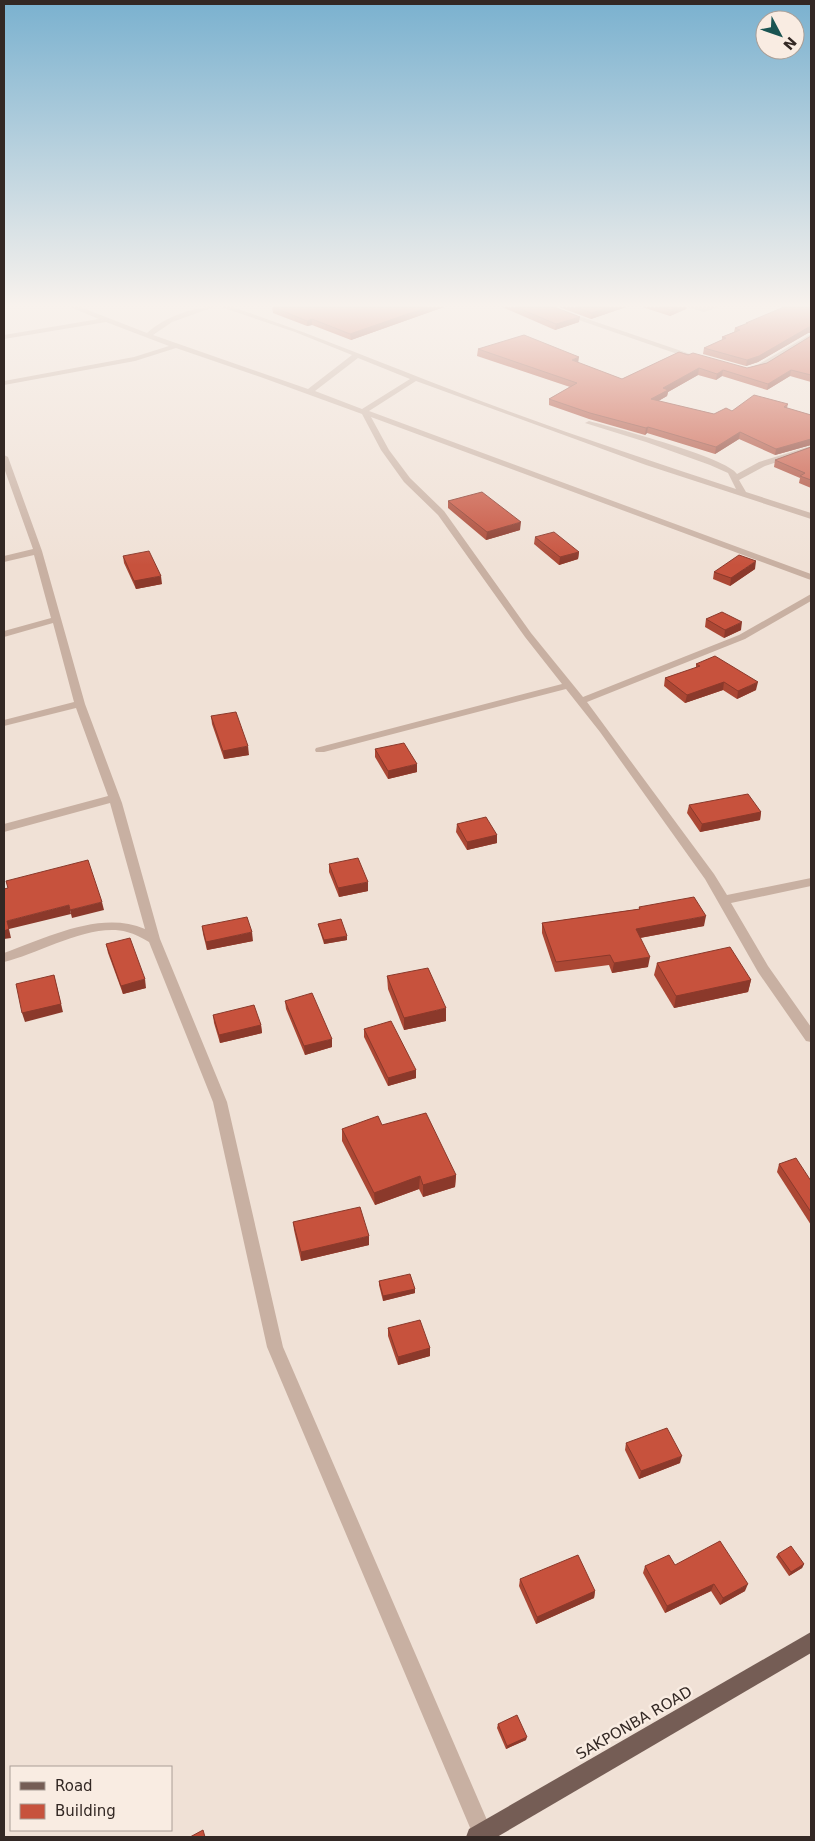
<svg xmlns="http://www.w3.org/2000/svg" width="815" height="1841" font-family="'DejaVu Sans',sans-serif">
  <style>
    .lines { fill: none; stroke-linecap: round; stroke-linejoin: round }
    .minor { fill: #c8b0a2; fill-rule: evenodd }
    .major { fill: #755d55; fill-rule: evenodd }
    .wall { fill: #ab4734 }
    .shaded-wall { fill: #8b392b }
    .building { fill: #c7523d; stroke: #8b392b }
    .labels { text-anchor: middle; stroke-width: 5; stroke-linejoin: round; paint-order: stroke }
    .near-street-label { font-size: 15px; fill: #332824; stroke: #f9ece2 }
  </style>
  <rect width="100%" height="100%" fill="#f0e1d6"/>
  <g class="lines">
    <!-- minor -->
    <g class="minor">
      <path d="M70,307h10l67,26c17,-15 44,-26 67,-26l-42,15 -19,13 155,54 44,-34 -57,-23 -74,-25h11c75,25 147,55 220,83 94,36 189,68 284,99l-8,-16 -18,-8 -64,-23 -61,-19 4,-2c23,6 139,37 148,53l22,-12 52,-16v5l-46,15 -26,14 7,12 65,21v6l-165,-54 -230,-84 -47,30 442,163v6l-3,-1 -437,-162 18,33 21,28 34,33 87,122 52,64 156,-62 72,-41v7l-66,38 -158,63 127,172 13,21 84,-17v8l-80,17 37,63 43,61v15l-5,-1 -48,-69 -53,-93 -105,-147 -34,-43 -242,63h-8l-1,-2 1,-2 246,-64 -37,-47 -87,-122 -34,-33 -23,-32 -19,-36 -96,-35 -90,-31 -41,13 -131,24v-4l130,-24 35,-11 -63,-24 -102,17v-4l95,-16zM358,358l52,21 -48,30 -47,-18z"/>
      <path d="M541,307h11l147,50 -7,2z"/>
      <path d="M687,307h32l-15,5z"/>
      <path d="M811,334v5l-46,29 -15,3 -4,-2 13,-5z"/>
      <path d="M4,455l4,2 34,94 43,153 37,99 38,136 67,163 56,245 207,480 4,7 -2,3h-18l-207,-490 -54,-245 -64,-160c-7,-4 -14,-8 -22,-10 -36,-10 -88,22 -123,30v-9c43,-15 96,-43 141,-24l-35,-126 -106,29v-8l104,-28 -32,-88 -72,18v-6l70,-18 -21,-79 -49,14v-6l47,-13 -17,-63 -30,7v-6l29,-7 -29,-81z"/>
    </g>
    <!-- major -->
    <path class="major" d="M811,1632v21l-314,184h-31l3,-8z"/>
  </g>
  <!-- wall -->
  <g class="wall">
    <path d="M272,307h172l-93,33 -39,-15 -5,1 -34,-13z"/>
    <path d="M502,307h52l25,15 -24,8z"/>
    <path d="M559,307h67l-35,12z"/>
    <path d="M642,307h45l-1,2 -16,7z"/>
    <path d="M746,323l62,10 -50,29 -12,4 -43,-12 1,-6 18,-8v-3l12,-5 1,-4 11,-4z"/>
    <path d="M811,336v46l-21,-6 -23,14 -45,-14 -6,4 -18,-5 -30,17 -1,4 -9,5 56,13 18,-3 56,-7 -1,4 24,7v30l-36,10 -36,-16 -24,15 -68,-21 -2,2 -56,-16 -40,-14v-6l21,-12 -93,-31 1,-7 101,14 43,16 57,-27 68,16 20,-5z"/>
    <path d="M811,447v41l-12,-5 1,-5 -26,-11 1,-7z"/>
    <path d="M448,501l72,29 -34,10 -38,-32z"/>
    <path d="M535,537l44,15 -1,7 -19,6 -25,-21z"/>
    <path d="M123,556l39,28 -26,5 -12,-26z"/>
    <path d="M755,569l-25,17 -17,-7 1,-7z"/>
    <path d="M706,619l35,11 -17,8 -19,-11z"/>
    <path d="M696,664l60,26 -19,9 -14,-9 -38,13 -21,-17 1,-8 31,-10z"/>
    <path d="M211,716l38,39 -25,4 -12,-35z"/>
    <path d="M375,749l42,23 -29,7 -13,-22z"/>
    <path d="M689,805l72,7 -1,8 -60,12 -13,-19z"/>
    <path d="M457,824l40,11v8l-30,7 -11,-18z"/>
    <path d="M329,864l39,27 -29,6 -10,-25z"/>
    <path d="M639,907l65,19 -64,12 8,29 -36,6 -3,-8 -54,7 -13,-39v-10l97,-14z"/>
    <path d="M318,924l29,16 -23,4 -5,-16z"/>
    <path d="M202,926l51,15 -46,9 -4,-16z"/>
    <path d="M106,944l40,44 -23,6 -15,-41z"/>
    <path d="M657,963l94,17 -3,12 -74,16 -20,-33z"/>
    <path d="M387,976l59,45 -42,9 -16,-41z"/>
    <path d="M285,1001l47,46 -27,8 -19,-46z"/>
    <path d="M213,1015l48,10 1,8 -42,10 -6,-20z"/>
    <path d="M364,1029l52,41v8l-28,8 -24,-49z"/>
    <path d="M382,1125l74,50 -1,12 -32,10 -4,-8 -44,16 -33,-64v-12z"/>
    <path d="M779,1164l32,17v44l-34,-53z"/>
    <path d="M293,1222l76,23 -68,16 -7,-31z"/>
    <path d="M379,1281l36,8v4l-32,8 -4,-16z"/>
    <path d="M388,1328l42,20v8l-32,9 -10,-29z"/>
    <path d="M626,1443l54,20 -41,16 -14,-29z"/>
    <path d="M778,1554l26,10 -2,4 -13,8 -13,-19z"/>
    <path d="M675,1565l70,26 -25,14 -9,-14 -46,22 -22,-40 2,-7z"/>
    <path d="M520,1579l75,12 -1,7 -58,26 -17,-38z"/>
    <path d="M498,1724l28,16 -20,9 -9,-21z"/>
  </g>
  <!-- shaded-wall -->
  <g class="shaded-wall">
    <path d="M428,307h16l-93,33 -1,-6z"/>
    <path d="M609,307h17l-35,12v-6z"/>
    <path d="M677,307h10l-1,2 -16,7v-6z"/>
    <path d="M580,317l-1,5 -24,8 1,-6z"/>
    <path d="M312,319v6l-5,1v-5z"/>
    <path d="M809,327h2v6h-3l-50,29 -12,4 1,-6z"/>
    <path d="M579,357l-1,7 -6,-4z"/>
    <path d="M699,368l-1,7 -30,17 -1,4 -17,10 1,-7 12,-11z"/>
    <path d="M723,370l-1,6 -6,4 1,-6z"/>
    <path d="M791,370l-1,6 -23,14 1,-6z"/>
    <path d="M648,427l-1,6 -2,2 1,-7z"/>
    <path d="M740,432l-1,7 -24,15 1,-7z"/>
    <path d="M811,439v6l-36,10 1,-6z"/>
    <path d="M521,522l-1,8 -34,10 1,-8z"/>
    <path d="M579,552l-1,7 -19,6 1,-8z"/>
    <path d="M756,561l-1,8 -25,17 1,-8z"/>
    <path d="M161,576l1,8 -26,5 -2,-8z"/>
    <path d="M742,622l-1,8 -17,8 1,-8z"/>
    <path d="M724,682l-1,8 -38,13 2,-8z"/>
    <path d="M758,682l-2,8 -19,9 1,-8z"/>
    <path d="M248,746l1,9 -25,4 -1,-8z"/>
    <path d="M417,764v8l-29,7v-8z"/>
    <path d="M761,812l-1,8 -60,12 2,-8z"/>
    <path d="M497,835v8l-30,7v-8z"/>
    <path d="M368,882v9l-29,6 -1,-9z"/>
    <path d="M102,902l2,8 -32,8 -2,-8z"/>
    <path d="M69,905l2,9 -62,15 2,9 -7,1v-8l3,-10z"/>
    <path d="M706,916l-2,10 -70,13 2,-10z"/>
    <path d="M252,932l1,9 -46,9 -1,-8z"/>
    <path d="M347,936v4l-23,4v-4z"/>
    <path d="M650,957l-2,10 -36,6 2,-10z"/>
    <path d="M54,975l9,37 -38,10 -3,-9z"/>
    <path d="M145,979l1,9 -23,6 -2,-8z"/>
    <path d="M751,980l-3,12 -74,16 2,-12z"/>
    <path d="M446,1008v13l-42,9v-12z"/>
    <path d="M261,1025l1,8 -42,10 -1,-8z"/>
    <path d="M332,1039v8l-27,8 -1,-9z"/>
    <path d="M416,1070v8l-28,8v-8z"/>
    <path d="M456,1175l-1,12 -32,10v-12z"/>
    <path d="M420,1176l-1,13 -44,16 -1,-12z"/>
    <path d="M369,1236v9l-68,16v-9z"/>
    <path d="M415,1289v4l-32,8v-5z"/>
    <path d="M430,1348v8l-32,9v-8z"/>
    <path d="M682,1456l-2,7 -41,16 2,-8z"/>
    <path d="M804,1564l-2,4 -13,8 2,-4z"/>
    <path d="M714,1584l-3,7 -46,22 2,-7z"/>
    <path d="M748,1584l-3,7 -25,14 3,-7z"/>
    <path d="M595,1591l-1,7 -58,26 1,-7z"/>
    <path d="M527,1737l-1,3 -20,9 1,-3z"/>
  </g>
  <!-- building -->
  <g class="building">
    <path d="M273,307h155l-78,27 -38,-15 -5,2z"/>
    <path d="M516,307h38l26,10 -24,7z"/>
    <path d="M576,307h33l-18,6z"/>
    <path d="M661,307h16l-7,3z"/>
    <path d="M784,307h27v20h-2l-50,29 -12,4 -43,-12 22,-10 -4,-1 18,-7 -5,-2 13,-5h-2z"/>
    <path d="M524,335l55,22 -7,3 50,19 57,-27 9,3 5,-2 54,15 20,-5 44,-27v39l-20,-5 -23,14 -45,-14 -6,4 -18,-6 -36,20 5,2 -17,9 63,15 12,-6 6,3 22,-16 34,9 -4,3 27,8v24l-35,10 -36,-17 -24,15 -68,-20 -2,1 -56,-15 -41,-14 28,-16 -99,-34z"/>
    <path d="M811,447v33l-11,-4 5,-3 -30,-13z"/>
    <path d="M482,492l39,30 -34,10 -39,-31z"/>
    <path d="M554,532l25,20 -19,5 -25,-20z"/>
    <path d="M149,551l12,25 -27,5 -11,-25z"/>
    <path d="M739,555l17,6 -25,17 -17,-6z"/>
    <path d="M722,612l20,10 -17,8 -19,-11z"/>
    <path d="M715,656l43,26 -20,9 -14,-9 -37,13 -22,-17 35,-12 -4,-2z"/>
    <path d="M236,712l12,34 -25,5 -12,-35z"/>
    <path d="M404,743l13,21 -29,7 -13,-22z"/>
    <path d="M748,794l13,18 -59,12 -13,-19z"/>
    <path d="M486,817l11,18 -30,7 -10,-18z"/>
    <path d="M358,858l10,24 -30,6 -9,-24z"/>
    <path d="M88,860l14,42 -32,8 -1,-5 -62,16 2,8 -5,2v-42l4,-1 -2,-7z"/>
    <path d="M694,897l12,19 -70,13 14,28 -36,6 -4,-8 -54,7 -14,-39 98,-14 -1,-2z"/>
    <path d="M247,917l5,15 -46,10 -4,-16z"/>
    <path d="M341,919l6,17 -23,4 -6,-16z"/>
    <path d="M130,938l15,41 -24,7 -15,-42z"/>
    <path d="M730,947l21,33 -75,16 -19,-33z"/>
    <path d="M428,968l18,40 -42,10 -17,-42z"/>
    <path d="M54,975l7,29 -39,9 -6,-29z"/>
    <path d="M312,993l20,46 -28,7 -19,-45z"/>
    <path d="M254,1005l7,20 -42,10 -6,-20z"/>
    <path d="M391,1021l25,49 -28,8 -24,-49z"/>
    <path d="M426,1113l30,62 -33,10 -3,-9 -46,17 -32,-64 36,-13 4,9z"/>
    <path d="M796,1158l15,23v31l-32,-48z"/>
    <path d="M360,1207l9,29 -68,16 -8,-30z"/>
    <path d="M410,1274l5,15 -32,7 -4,-15z"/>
    <path d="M420,1320l10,28 -32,9 -10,-29z"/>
    <path d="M667,1428l15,28 -41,15 -15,-28z"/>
    <path d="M720,1541l28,43 -25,14 -9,-14 -47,22 -22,-40 24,-11 6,10z"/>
    <path d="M791,1546l13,18 -13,8 -13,-18z"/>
    <path d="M578,1555l17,36 -58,26 -17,-38z"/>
    <path d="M517,1715l10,22 -20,9 -9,-22z"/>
    <path d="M203,1830l2,7h-15z"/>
  </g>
  <!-- sky -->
  <linearGradient id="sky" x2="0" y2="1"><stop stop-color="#7ab1cf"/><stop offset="0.54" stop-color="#f8f2ed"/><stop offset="1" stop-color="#f8f2ed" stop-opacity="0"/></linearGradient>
  <rect width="815" height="565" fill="url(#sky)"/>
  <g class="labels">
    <!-- near-street labels -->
    <g class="near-street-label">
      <text transform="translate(634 1723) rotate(-30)" y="5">SAKPONBA ROAD</text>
    </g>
  </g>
  <!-- border -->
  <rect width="815" height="1841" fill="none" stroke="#332824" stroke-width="10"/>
  <!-- legend -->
  <rect x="10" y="1766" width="162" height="65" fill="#f9ece2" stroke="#aa9e96"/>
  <rect x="20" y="1782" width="25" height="8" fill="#755d55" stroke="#aa9e96"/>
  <text x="55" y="1791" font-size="15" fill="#332824">Road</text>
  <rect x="20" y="1804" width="25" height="15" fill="#c7523d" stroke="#aa9e96"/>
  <text x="55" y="1816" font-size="15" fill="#332824">Building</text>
  <!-- north arrow -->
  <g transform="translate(780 35) rotate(131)"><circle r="24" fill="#f9ece2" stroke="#aa9e96"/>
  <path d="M0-4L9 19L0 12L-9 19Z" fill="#1a5452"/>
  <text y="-8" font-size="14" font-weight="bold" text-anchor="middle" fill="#332824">N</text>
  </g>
</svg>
